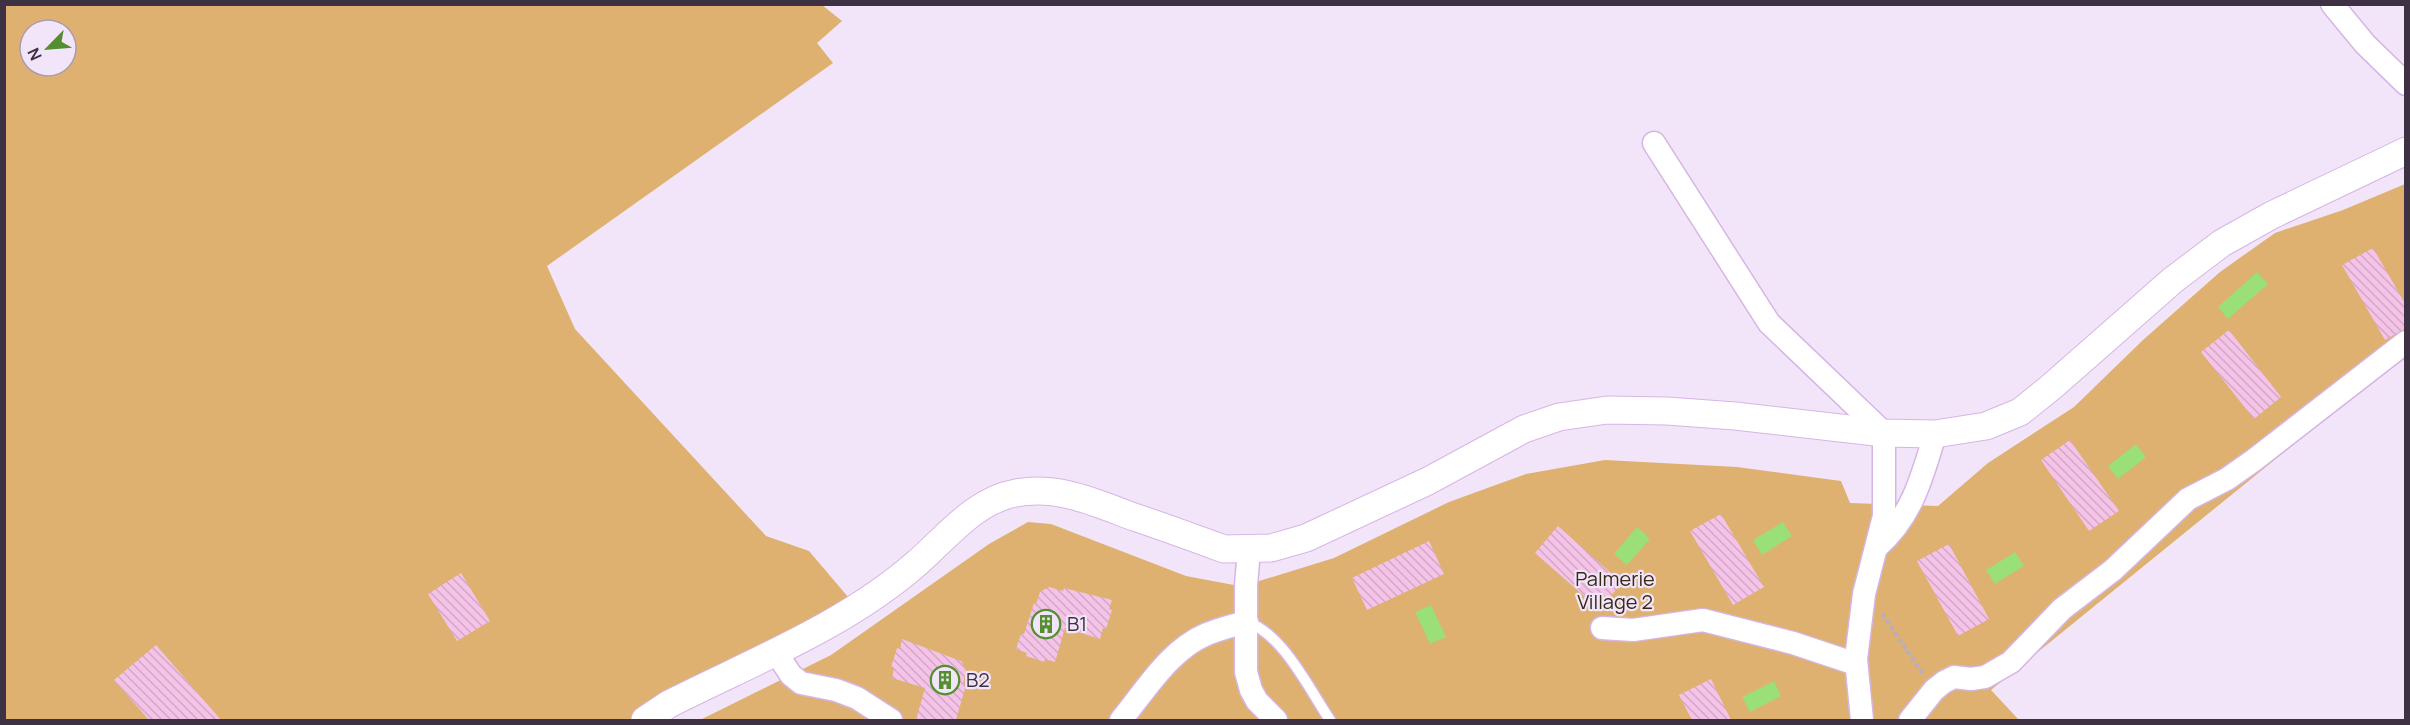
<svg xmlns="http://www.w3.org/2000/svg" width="2410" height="725" font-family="Manrope,sans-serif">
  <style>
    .green { fill: #deb170; fill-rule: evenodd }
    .water { fill: #9adf77 }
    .building { fill: url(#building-back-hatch) }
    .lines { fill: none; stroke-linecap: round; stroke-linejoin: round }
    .service-casing { stroke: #d6b5e4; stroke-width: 13 }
    .minor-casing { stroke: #d6b5e4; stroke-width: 25 }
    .tertiary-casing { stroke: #d6b5e4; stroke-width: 29 }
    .path { stroke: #baadc0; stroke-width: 4; stroke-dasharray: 4.5 3; stroke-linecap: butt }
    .service { stroke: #fff; stroke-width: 10 }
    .minor { stroke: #fff; stroke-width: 22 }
    .tertiary { stroke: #fff; stroke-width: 27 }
    .labels { text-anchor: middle; stroke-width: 4.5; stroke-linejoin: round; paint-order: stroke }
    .park-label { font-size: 20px; fill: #372a17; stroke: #f3e5f9 }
    .poi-label { font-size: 20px; fill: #3e3144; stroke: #f3e5f9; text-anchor: start }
  </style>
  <defs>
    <pattern id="building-back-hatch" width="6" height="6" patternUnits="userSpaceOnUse" patternTransform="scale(1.5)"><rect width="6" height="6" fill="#f4c3e7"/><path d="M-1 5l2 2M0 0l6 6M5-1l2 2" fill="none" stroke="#d2a8c7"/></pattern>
  </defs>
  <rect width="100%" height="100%" fill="#f3e5f9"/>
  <!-- green -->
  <g class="green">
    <path d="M4,5h818l20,16 -25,22 16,20 -286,203 28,63 191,207 43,15 45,53 -220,116h-629zM30,30h36v36h-36z"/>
    <path d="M2405,184v170l-414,336 28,30h-1319l131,-65 158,-111 39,-22 23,2 135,52 48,9h12l88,-27 115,-56 77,-28 79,-14 132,7 104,14 9,22 88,3 50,-43 86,-56 69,-67 77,-68 55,-39 68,-23z"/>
  </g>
  <!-- water -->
  <g class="water">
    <path d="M2257,272l11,12 -40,35 -10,-12z"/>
    <path d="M2136,444l10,13 -28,22 -10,-13z"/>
    <path d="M1783,522l9,14 -30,19 -9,-15z"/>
    <path d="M1637,527l13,12 -23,26 -13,-11z"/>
    <path d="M2015,552l9,14 -29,18 -9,-14z"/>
    <path d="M1431,605l15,32 -16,7 -15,-32z"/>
    <path d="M1774,681l7,15 -31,16 -8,-15z"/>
  </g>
  <!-- building -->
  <g class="building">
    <path d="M2373,248l33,57v23l-21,12 -43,-75z"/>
    <path d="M2229,330l52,67 -27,22 -53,-67z"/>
    <path d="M2070,440l49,71 -30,20 -48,-71z"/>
    <path d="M1721,514l43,73 -31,18 -43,-74z"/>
    <path d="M1558,526l64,57 -23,26 -64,-56z"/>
    <path d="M1429,541l15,33 -77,36 -15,-32z"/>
    <path d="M1949,544l40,75 -31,17 -41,-75z"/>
    <path d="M461,573l29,48 -33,20 -29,-47z"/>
    <path d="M1049,587l14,4 1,-3 48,12 -3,9 3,1 -6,19 -3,-1 -3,11 -35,-11 -10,34 -10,-3 -1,3 -18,-6 1,-3 -11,-4 5,-15h3l10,-31 2,1 4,-12z"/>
    <path d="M902,639l59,22 5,9 -3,14 3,1 -10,35h-40l9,-32 -33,-10 2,-10 -3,-1 6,-19 3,1z"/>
    <path d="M156,645l65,75h-72l-35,-40z"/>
    <path d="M1711,679l20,41h-39l-13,-25z"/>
  </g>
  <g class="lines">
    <!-- service casing -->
    <g class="service-casing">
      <path id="service" d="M1247,622c36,12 62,67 83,98"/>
    </g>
    <!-- minor casing -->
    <g class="minor-casing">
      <g id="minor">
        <path d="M2332,4l33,40 41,40"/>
        <path d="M1654,143l115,180 115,110v83l-20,78 -8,65 6,61"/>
        <path d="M1877,547c35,-31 45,-69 58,-113"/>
        <path d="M1249,550l-3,35v87l5,18 6,11 19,19"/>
        <path d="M1602,628l31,2 70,-10 90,23 63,21"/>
        <path d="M775,651l16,24 10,8 35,7 21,8 34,22"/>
        <path d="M1121,720c25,-30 48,-70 86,-86 13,-5 27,-9 40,-12"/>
        <path d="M1910,720l24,-30 10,-8 10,-5 17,2 14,-2 26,-15 51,-53 51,-39 75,-71 39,-20 27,-19 152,-118"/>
      </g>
    </g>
    <!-- tertiary casing -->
    <g class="tertiary-casing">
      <path id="tertiary" d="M645,720l24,-16c85,-43 176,-78 248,-141 30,-26 58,-63 99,-70 42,-8 80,10 118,24 30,10 60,21 90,32l47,-1 35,-10 122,-57 96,-52 35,-12 48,-7 60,1 68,5 149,17 51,1 51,-8 34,-14 30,-24 123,-108 49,-37 50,-28 134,-64"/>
    </g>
    <!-- path -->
    <path class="path" d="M1882,614l41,60"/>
    <!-- service -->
    <use href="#service" class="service"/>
    <!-- minor -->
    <use href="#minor" class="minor"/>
    <!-- tertiary -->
    <use href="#tertiary" class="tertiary"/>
  </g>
  <!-- icons -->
  <defs>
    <g id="building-ring" transform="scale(1.5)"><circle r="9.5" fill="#f3e5f9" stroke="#538f2e" stroke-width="1.5"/><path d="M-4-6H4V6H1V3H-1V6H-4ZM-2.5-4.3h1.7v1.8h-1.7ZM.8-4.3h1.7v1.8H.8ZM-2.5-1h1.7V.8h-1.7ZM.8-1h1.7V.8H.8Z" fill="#538f2e"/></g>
  </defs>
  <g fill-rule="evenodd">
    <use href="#building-ring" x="1046" y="624"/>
    <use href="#building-ring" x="945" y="680"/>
  </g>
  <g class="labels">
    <!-- park labels -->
    <g class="park-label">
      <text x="1615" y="586">Palmerie<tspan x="1615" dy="23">Village 2</tspan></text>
    </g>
    <!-- poi labels -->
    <g class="poi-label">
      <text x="1067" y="631">B1</text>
      <text x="966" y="687">B2</text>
    </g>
  </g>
  <!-- border -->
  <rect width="2410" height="725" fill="none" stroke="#3e3144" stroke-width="12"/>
  <!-- north arrow -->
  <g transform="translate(48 48) rotate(245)"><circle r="28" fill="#f3e5f9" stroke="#ab9db1" stroke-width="1.5"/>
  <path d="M0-4.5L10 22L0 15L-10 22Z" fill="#538f2e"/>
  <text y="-9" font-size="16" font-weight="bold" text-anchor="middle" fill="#3e3144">N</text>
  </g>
</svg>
